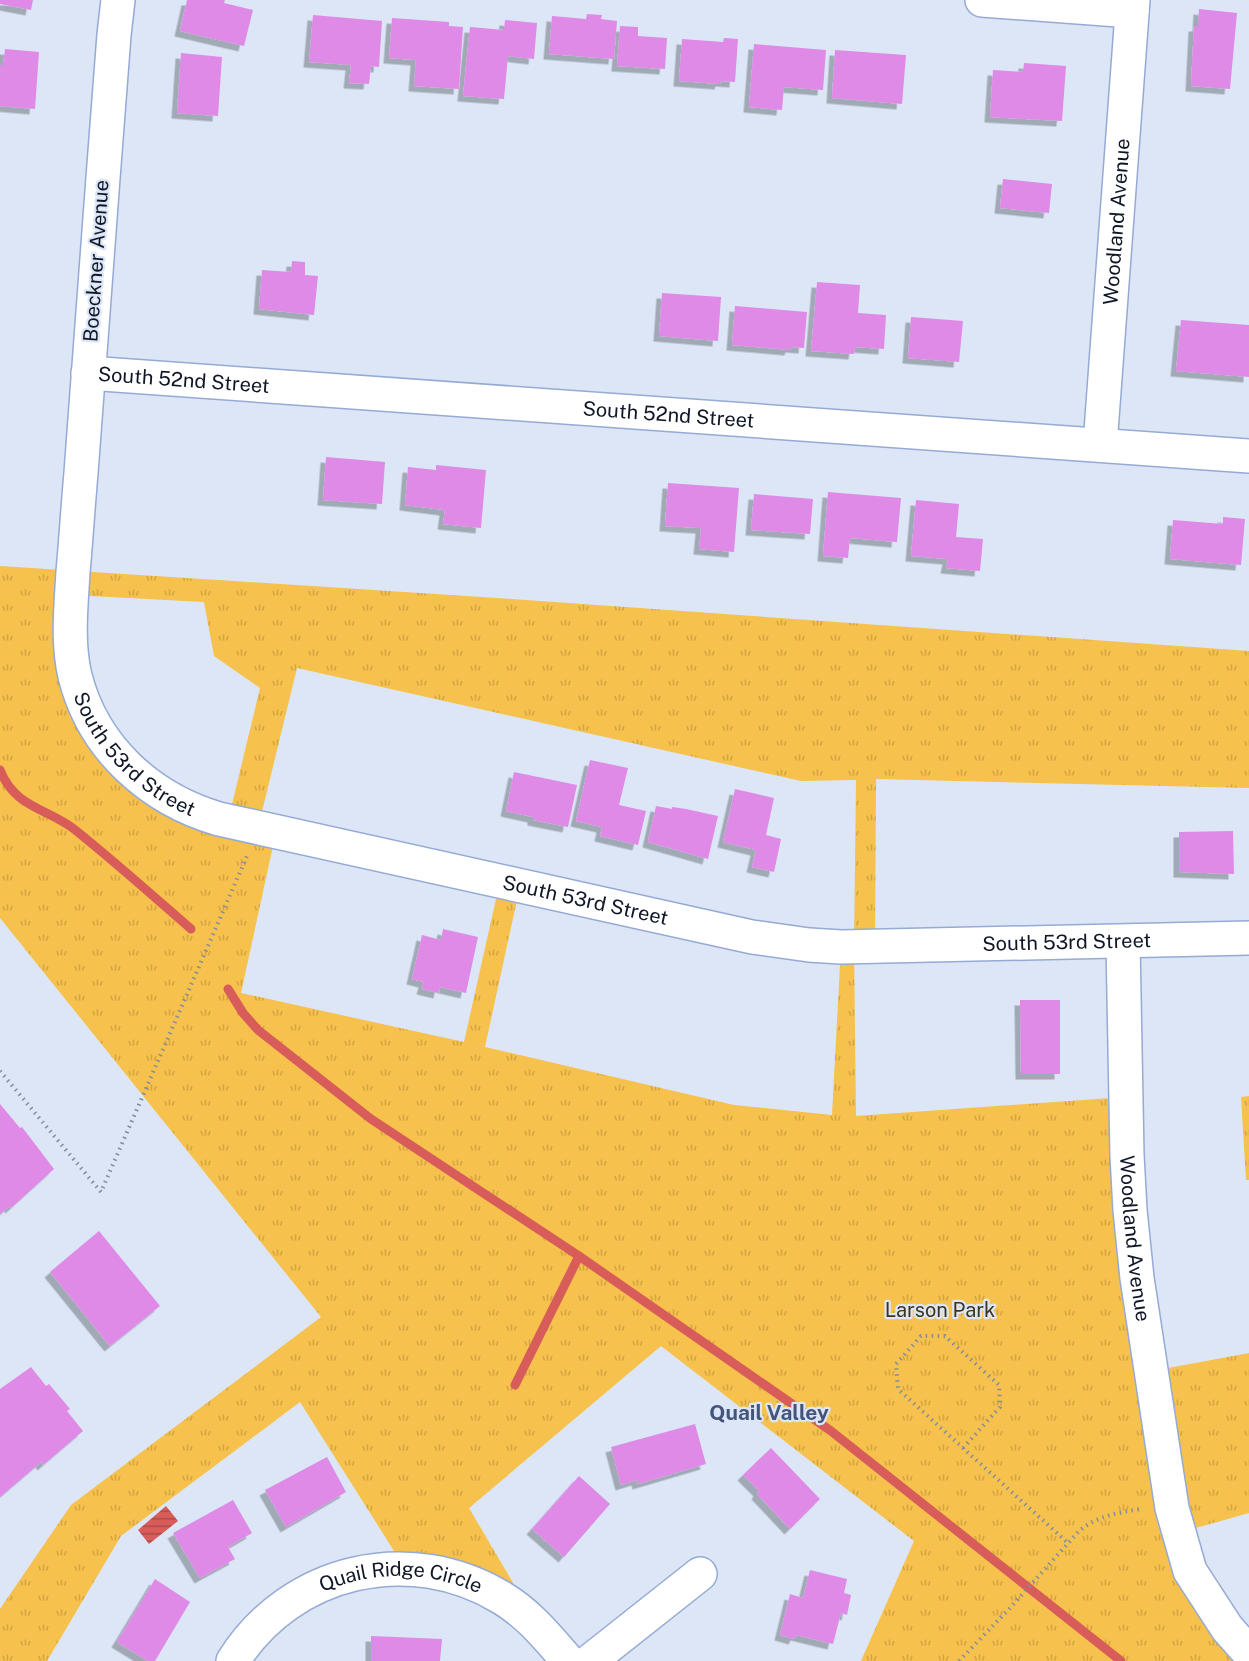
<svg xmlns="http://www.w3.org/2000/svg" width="1249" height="1661" font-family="'Public Sans',sans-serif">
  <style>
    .park { fill: url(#park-tufts); fill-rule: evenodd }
    .water { fill: url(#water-rules) }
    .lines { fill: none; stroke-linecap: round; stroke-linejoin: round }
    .stream { stroke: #d85c59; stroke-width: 9 }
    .building { fill: #df8ae7; filter: url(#shadow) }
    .minor-casing { stroke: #95aad4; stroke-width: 36 }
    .path { stroke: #848d9d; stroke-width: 4; stroke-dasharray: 1.5 4.5; stroke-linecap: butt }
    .minor { stroke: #fff; stroke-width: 33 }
    .labels { text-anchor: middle; stroke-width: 4.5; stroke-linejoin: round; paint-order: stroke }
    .street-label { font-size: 20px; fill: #0f1626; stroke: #dce6f7 }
    .park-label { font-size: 20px; fill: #3e331e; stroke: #dce6f7 }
    .neighbourhood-label { font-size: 21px; font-weight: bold; fill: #43557a; stroke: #dce6f7 }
  </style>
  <defs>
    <pattern id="park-tufts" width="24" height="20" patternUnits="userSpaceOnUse" patternTransform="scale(1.5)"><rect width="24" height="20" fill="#f6c14c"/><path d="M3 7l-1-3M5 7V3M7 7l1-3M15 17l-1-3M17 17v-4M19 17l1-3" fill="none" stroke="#d2a542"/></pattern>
    <pattern id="water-rules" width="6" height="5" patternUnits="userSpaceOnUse" patternTransform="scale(1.5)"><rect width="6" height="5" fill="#d85c59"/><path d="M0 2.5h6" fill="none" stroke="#ae4b49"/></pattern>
    <filter id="shadow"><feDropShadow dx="-5.5" dy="5.5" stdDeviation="0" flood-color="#0004"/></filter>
  </defs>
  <rect width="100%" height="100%" fill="#dce6f7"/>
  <!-- park -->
  <g class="park">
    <path d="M0,566l497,32 752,53v137l-373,-9 -1,167 -21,1 2,169 270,-19 26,274 97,-18v160l-71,20 71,128h-388l53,-120 -253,-195 -192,162 70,119 -133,-57 -106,-168 -179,134 -74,125h-47v-52l71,-104 250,-188 -321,-399zM72,595l132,7 10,54 46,32 -32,133 -123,-80zM297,668l504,113 55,-1 -2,166 -13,1 -9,168 -98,-10 -249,-58 35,-161 -20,-5 -36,161 -223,-49 35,-161 -18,-4z"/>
    <path d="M1249,1096v84h-3l-5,-83z"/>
  </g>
  <!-- water -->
  <path class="water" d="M166,1506l12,15 -29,23 -11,-14z"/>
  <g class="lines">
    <!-- stream -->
    <g class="stream">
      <path d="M0,770c15,38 47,38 74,59 40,32 78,66 117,100"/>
      <path d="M228,989l15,24 15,17 113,89 208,137 252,175 290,230"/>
      <path d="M515,1385l64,-129"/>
    </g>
  </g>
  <!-- building -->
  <g class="building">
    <path d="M0,0h33l-2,10 -31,-6z"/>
    <path d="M187,0h38l-1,3 29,7 -9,36 -64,-15z"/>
    <path d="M1199,9l38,4 -7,76 -39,-3 3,-60h4z"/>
    <path d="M587,14l15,1 -1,4 16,2 -3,38 -65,-5 3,-38 34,3z"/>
    <path d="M313,15l69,6 -3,46 -8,-1 -2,18 -20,-1 2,-18 -42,-3z"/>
    <path d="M392,18l57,4v4l14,1 -4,62 -45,-3 2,-26 -27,-2z"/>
    <path d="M505,20l32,3 -3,36 -26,-3 -4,43 -41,-3 7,-69 34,3z"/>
    <path d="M620,26l18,1v9l29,2 -2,31 -48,-3z"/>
    <path d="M724,38l14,1 -3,43 -14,-1 -1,3 -41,-3 3,-42 41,3z"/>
    <path d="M754,44l72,6 -3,40 -39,-3 -2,23 -33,-3z"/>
    <path d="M5,49l34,3 -4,57 -35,-3v-41h3z"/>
    <path d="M835,50l71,5 -4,49 -70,-6z"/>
    <path d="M181,53l41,4 -4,59 -41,-3z"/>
    <path d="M1024,63l42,3 -4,55 -72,-4 3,-47 30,2z"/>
    <path d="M1003,179l49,5 -3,29 -49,-5z"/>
    <path d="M292,261l13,1v13l13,1 -4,39 -55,-6 3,-39 29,2z"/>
    <path d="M817,282l43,3 -2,28 28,2 -2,34 -29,-2 -1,7 -43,-3z"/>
    <path d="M662,293l59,4 -3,44 -59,-5z"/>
    <path d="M735,306l72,6 -3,36 -13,-1 -1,3 -58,-5z"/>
    <path d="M911,317l52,4 -4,41 -51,-4z"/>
    <path d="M1181,320l68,5v52l-73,-6z"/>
    <path d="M326,457l59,5 -3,42 -59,-4z"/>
    <path d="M436,465l50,5 -5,58 -38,-4 2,-14 -40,-5 3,-38 28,3z"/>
    <path d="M668,483l71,5 -5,64 -35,-3 2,-21 -36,-2z"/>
    <path d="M828,492l73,6 -4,44 -47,-4 -2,20 -25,-2z"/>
    <path d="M754,494l59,5 -3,35 -59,-4z"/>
    <path d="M916,500l43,4 -3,33 27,2 -3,32 -34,-3 2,-9 -37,-3z"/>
    <path d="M1223,517l22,2 -4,46 -71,-6 3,-39 50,4z"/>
    <path d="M590,760l38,8 -9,37 27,6 -8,34 -38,-9 2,-9 -26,-6z"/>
    <path d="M514,772l63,13 -9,42 -35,-7v-3l-27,-6z"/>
    <path d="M735,789l39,9 -8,37 15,4 -7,33 -22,-5 4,-17 -33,-8z"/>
    <path d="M656,806l16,3v-2l14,2 32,7 -10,43 -60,-17z"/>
    <path d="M1233,831l1,43 -55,-2v-40z"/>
    <path d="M443,929l35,8 -12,56 -26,-6 -1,6 -17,-4 2,-7 -12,-3 10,-44 19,5z"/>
    <path d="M1020,1000h40v74h-39z"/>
    <path d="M0,1104l20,24 2,-1 32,42 -43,39 -1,-2 -10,8z"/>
    <path d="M99,1231l61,75 -50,40 -60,-74z"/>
    <path d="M31,1367l15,19 3,-2 21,25 -3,2 16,20 -40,34 -2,-3 -41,35v-108z"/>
    <path d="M695,1424l11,40 -68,20 -1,-4 -16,5 -10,-38z"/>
    <path d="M771,1448l49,51 -30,30 -33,-35 2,-3 -16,-16z"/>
    <path d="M327,1457l19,35 -60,35 -21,-37z"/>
    <path d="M579,1476l31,28 -46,53 -32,-28z"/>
    <path d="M233,1500l19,33 -24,14 7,12 -35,19 -27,-45z"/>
    <path d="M810,1570l37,9 -3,14 7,2 -4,20 -6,-2 -8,31 -37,-9 -2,4 -14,-4 10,-41 13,4z"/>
    <path d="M155,1579l35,23 -35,59h-7l-31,-19z"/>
    <path d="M371,1636l71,3 -2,22h-69z"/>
  </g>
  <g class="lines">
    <!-- minor casing -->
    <g class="minor-casing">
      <g id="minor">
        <path id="s1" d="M118,0l-4,35c-11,146 -23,292 -33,438 -3,33 -5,66 -8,99 -2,34 -6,71 2,104 18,72 75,123 144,143l533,118 57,8 32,2 408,-9"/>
        <path d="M982,0l150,11"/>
        <path id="s2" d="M88,373l1161,83"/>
        <path id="s3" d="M1100,445l33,-445"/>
        <path id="s4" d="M1123,942l4,213 3,55 7,68 35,230 18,63 37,57 22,25"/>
        <path id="s5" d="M233,1661c58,-92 177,-119 269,-63 27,16 46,40 66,63"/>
        <path d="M590,1661l110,-87"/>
      </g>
    </g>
    <!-- path -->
    <g class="path">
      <path d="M0,1071l101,121 146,-336"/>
      <path d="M963,1448l37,-41 -1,-22 -54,-49h-24l-25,28 2,25 65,59 105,95"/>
      <path d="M959,1661l51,-53 69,-77c18,-15 38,-18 61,-22"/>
    </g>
    <!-- minor -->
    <use href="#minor" class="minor"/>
  </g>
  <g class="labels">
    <!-- street labels -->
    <g class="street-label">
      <text dy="7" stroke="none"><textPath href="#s3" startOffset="224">Woodland Avenue</textPath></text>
      <text transform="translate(96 261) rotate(-86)" y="7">Boeckner Avenue</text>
      <text dy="7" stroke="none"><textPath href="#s2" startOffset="96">South 52nd Street</textPath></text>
      <text dy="7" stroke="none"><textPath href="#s2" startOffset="582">South 52nd Street</textPath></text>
      <text dy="7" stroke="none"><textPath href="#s1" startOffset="780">South 53rd Street</textPath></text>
      <text dy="7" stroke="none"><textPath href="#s1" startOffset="1266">South 53rd Street</textPath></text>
      <text dy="7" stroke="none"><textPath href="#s1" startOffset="1752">South 53rd Street</textPath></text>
      <text dy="7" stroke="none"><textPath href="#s4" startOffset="297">Woodland Avenue</textPath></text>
      <text dy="7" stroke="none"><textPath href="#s5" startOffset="200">Quail Ridge Circle</textPath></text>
    </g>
    <!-- park labels -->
    <g class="park-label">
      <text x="940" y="1317">Larson Park</text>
    </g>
    <!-- neighbourhood labels -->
    <g class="neighbourhood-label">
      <text x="769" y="1420">Quail Valley</text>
    </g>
  </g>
</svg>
